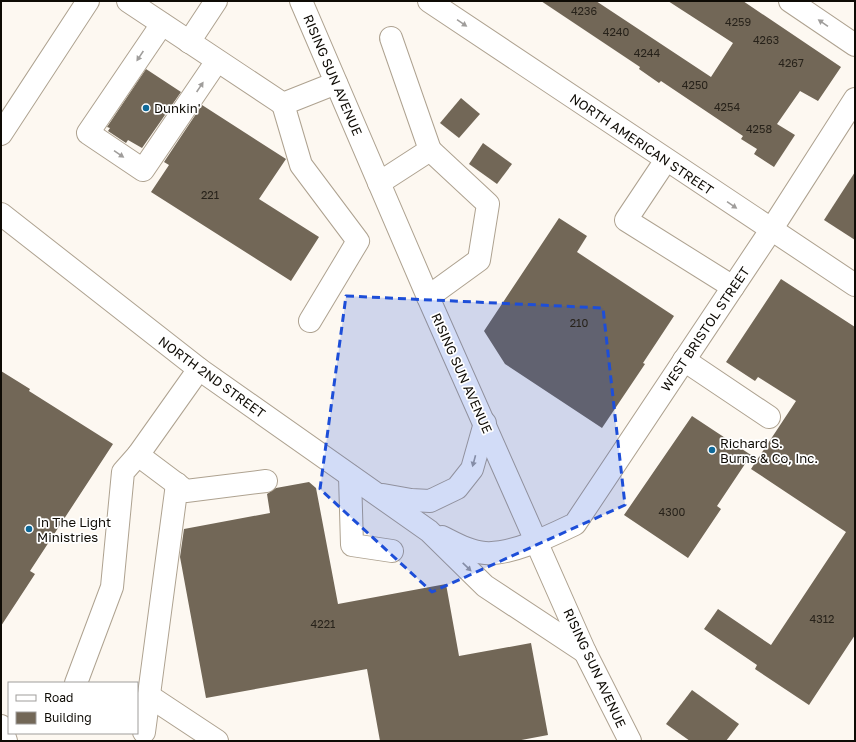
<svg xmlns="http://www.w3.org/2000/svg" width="856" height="742" font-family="'Golos Text',sans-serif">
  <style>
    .building { fill: #726757 }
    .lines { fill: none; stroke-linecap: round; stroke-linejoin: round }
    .minor-casing { stroke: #aea290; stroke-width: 24 }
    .major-casing { stroke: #aea290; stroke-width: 24 }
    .minor { stroke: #fff; stroke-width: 22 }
    .major { stroke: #fff; stroke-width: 22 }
    .oneway { fill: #9f9d9b }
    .marked { fill: #1d4ed8; fill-opacity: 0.2; stroke: #1d4ed8; stroke-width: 3; stroke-dasharray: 8 5; stroke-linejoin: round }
    .poi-dot { fill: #0f6999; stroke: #fff; stroke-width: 1.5 }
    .labels { text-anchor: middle; stroke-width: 3.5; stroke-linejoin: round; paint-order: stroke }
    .number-label { font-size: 11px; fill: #27221a }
    .street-label { font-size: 13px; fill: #0e0b05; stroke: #fff }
    .poi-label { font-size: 13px; fill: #0e0b05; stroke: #fff; text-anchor: start }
  </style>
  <rect width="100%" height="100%" fill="#fdf8f1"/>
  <!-- building -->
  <g class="building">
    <path d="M541,1h55l115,76 22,-34 -65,-42h75l98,66 -23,34 -18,-10 -23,33 18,11 -21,32 -20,-13 3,-5 -16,-10 2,-3 -82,-55 -2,2 -20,-14 1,-2z"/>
    <path d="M146,69l35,23 -39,56 -14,-8 -2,3 -18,-12 2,-3 -3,-1z"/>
    <path d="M461,98l19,16 -21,24 -19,-15z"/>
    <path d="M202,105l84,54 -27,40 60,38 -28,44 -140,-89 18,-27 -5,-3z"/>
    <path d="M483,143l29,21 -15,20 -28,-20z"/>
    <path d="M855,172v68l-31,-20z"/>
    <path d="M559,218l28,18 -10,16 97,64 -31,47 2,1 -43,64 -97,-64 -21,-33z"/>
    <path d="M781,279l74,48v308l-46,70 -54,-36 2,-4 -53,-36 14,-20 53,36 75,-113 -95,-63 45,-68 -38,-24 -3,4 -29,-19z"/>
    <path d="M1,371l29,18 -1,2 84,53 -83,127 5,3 -34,52z"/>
    <path d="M692,416l59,39 -34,51 4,3 -33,49 -64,-43z"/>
    <path d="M309,482l7,6 22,116 108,-20 13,72 72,-13 17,92 -32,6h-136l-13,-72 -161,29 -26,-141 4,-28 86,-16 -3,-19 9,-6z"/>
    <path d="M692,690l47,34 -13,17h-36l-24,-17z"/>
  </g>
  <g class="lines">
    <!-- minor casing -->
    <g class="minor-casing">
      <g id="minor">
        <path d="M128,1l155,103 53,-21"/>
        <path d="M301,1l127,296 157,355 45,89"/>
        <path d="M429,1l426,284"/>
        <path d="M790,1l65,44"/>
        <path d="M162,24l-74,109 55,37 74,-109"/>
        <path d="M189,42l27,-41"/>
        <path d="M283,104l18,61 57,76 -48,80"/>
        <path d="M666,160l-40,60 107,67"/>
        <path d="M379,183l51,-33 -39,-112"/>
        <path d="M1,214l198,155 230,162 56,55 100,66"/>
        <path d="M428,297l51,-37 9,-56 -58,-54"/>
        <path d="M684,360l85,57"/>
        <path d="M138,455l48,36 80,-10"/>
        <path d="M350,476l2,69 40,6"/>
        <path d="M383,495l28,5 19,1 27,-13 15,-19 13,-46"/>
        <path d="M442,537c14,7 28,15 43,16 27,2 67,-18 90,-29l196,-294 84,-131"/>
        <path d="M76,683l36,-96 11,-115 15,-17 61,-86"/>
        <path d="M149,696l68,45"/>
        <path d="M1,726l5,15"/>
        <path d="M144,732l33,-248"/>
      </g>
    </g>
    <!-- major casing -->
    <g class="major-casing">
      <path id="major" d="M1,134l87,-133"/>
    </g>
    <!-- minor -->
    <use href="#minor" class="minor"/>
    <!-- major -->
    <use href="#major" class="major"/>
  </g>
  <!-- one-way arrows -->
  <defs><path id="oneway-solid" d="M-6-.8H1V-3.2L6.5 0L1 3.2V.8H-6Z"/></defs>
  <g class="oneway">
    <use href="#oneway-solid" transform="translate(462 23) rotate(34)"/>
    <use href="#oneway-solid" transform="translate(823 23) rotate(-146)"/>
    <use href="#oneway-solid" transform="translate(140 56) rotate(124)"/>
    <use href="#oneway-solid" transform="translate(200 87) rotate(-56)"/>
    <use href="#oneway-solid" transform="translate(119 154) rotate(34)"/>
    <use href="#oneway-solid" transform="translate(732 205) rotate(34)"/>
    <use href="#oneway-solid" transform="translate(474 461) rotate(105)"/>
    <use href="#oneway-solid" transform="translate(467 567) rotate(44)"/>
  </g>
  <!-- marked area -->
  <path class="marked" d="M346,296l257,12 22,197 -193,87 -112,-103z"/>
  <!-- markers -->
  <g class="poi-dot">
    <circle cx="146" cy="108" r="4"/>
    <circle cx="712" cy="450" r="4"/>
    <circle cx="29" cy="529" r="4"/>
  </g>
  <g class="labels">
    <!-- number labels -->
    <g class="number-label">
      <text x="584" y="15">4236</text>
      <text x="738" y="26">4259</text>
      <text x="616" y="36">4240</text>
      <text x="766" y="44">4263</text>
      <text x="647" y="57">4244</text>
      <text x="791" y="67">4267</text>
      <text x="695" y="89">4250</text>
      <text x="727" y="111">4254</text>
      <text x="759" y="133">4258</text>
      <text x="210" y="199">221</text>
      <text x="579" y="327">210</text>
      <text x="672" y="516">4300</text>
      <text x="822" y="623">4312</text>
      <text x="323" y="628">4221</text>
    </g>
    <!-- street labels -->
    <g class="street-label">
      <text transform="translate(333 75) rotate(67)" y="5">RISING SUN AVENUE</text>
      <text transform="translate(642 144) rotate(34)" y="5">NORTH AMERICAN STREET</text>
      <text transform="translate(705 329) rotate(-56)" y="5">WEST BRISTOL STREET</text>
      <text transform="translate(462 373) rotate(66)" y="5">RISING SUN AVENUE</text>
      <text transform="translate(212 377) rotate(36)" y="5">NORTH 2ND STREET</text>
      <text transform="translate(595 668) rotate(65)" y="5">RISING SUN AVENUE</text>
    </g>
    <!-- poi labels -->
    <g class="poi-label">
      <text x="154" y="113">Dunkin'</text>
      <text x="720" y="448">Richard S.<tspan x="720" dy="15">Burns &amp; Co, Inc.</tspan></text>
      <text x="37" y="527">In The Light<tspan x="37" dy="15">Ministries</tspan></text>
    </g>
  </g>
  <!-- border -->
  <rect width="856" height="742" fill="none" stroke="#0e0b05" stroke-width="4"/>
  <!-- legend -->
  <rect x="8" y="682" width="130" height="52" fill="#ffffff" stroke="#9f9d9b"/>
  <rect x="16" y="695" width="20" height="6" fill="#ffffff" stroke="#9f9d9b"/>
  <text x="44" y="702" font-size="12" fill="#0e0b05">Road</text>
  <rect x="16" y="712" width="20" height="12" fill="#726757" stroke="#9f9d9b"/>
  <text x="44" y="722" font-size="12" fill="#0e0b05">Building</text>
</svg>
